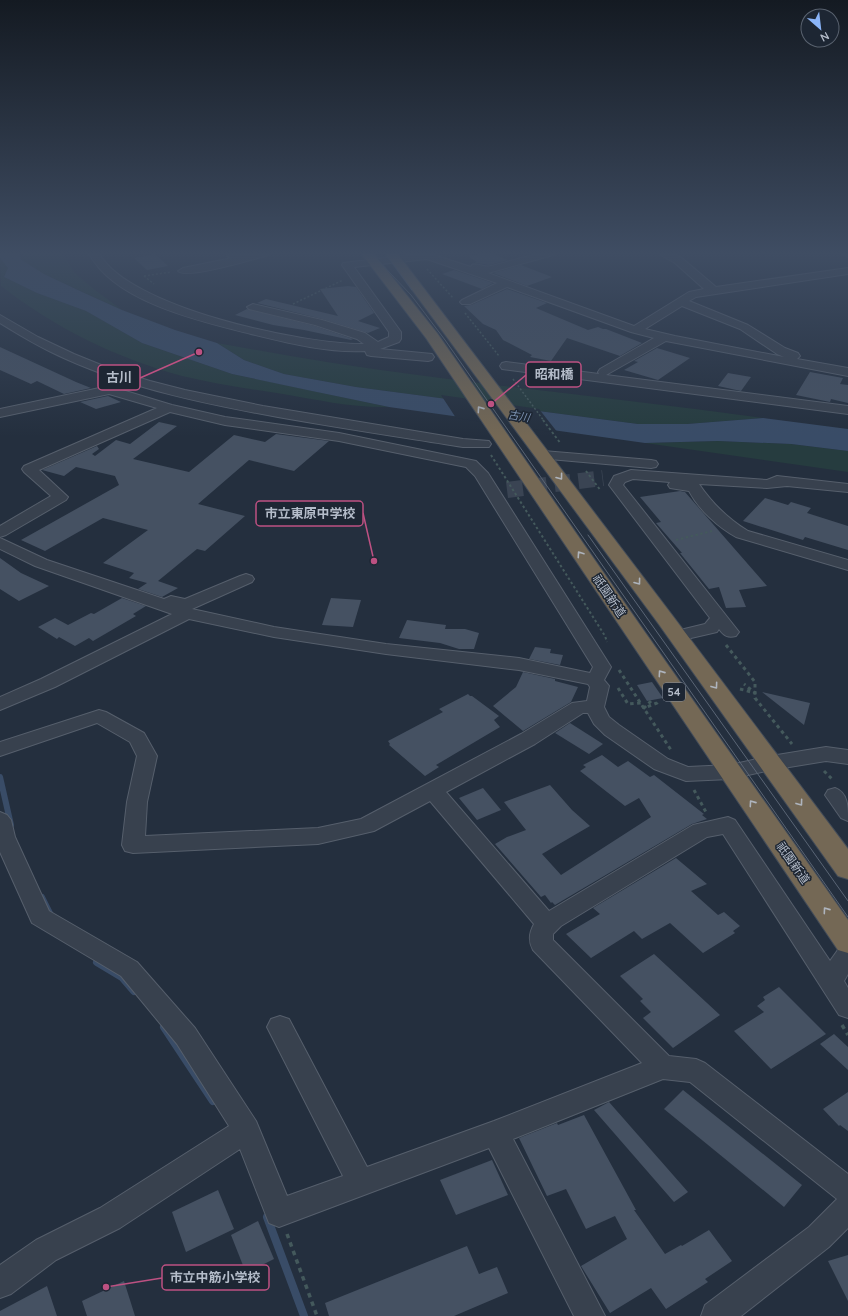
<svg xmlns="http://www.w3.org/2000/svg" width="848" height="1316" font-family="Quicksand,'Noto Sans JP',sans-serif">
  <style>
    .green { fill: #263c3f }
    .water { fill: #394c67 }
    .pier { fill: #242f3e }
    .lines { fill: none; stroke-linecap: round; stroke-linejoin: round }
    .stream-far1 { stroke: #394c67; stroke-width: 6 }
    .stream { stroke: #394c67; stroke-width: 8 }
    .building { fill: #455162 }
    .minor-tunnel { stroke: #3a4453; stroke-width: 16; stroke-dasharray: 16 8; stroke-linecap: butt }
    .minor-casing { stroke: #565f6c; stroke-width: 2 }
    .highway-casing { stroke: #434c59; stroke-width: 2 }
    .path-far3 { stroke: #44595c; stroke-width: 1.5; stroke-dasharray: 2 2; stroke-linecap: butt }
    .path-far2 { stroke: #44595c; stroke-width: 2; stroke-dasharray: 2.5 2.5; stroke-linecap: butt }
    .path-far1 { stroke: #44595c; stroke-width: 3; stroke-dasharray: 3.5 3.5; stroke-linecap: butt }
    .path { stroke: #44595c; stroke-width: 3.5; stroke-dasharray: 4.5 4.5; stroke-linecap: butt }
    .minor { fill: #38414e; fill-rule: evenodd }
    .highway { fill: #746855; fill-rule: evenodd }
    .tram { stroke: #5a6575; stroke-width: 1 }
    .oneway { stroke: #aeb4bd }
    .labels { text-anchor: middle; stroke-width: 3; stroke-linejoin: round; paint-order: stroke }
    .far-water-label { font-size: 11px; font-style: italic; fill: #7c92b1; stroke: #1d2633 }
    .shield { fill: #1d2633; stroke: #878f9c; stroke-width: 1 }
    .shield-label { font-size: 11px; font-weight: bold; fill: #b4bcc9 }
    .street-label { font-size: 12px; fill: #b4bcc9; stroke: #1d2633 }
    .leader { fill: none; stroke: #bd5182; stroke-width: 1.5 }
    .callout-dot { fill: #bd5182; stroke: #1d2633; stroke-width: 1.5 }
    .callout { fill: #1d2633; stroke: #bd5182; stroke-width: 1.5 }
    .callout-label { font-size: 13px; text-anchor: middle; font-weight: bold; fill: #b4bcc9 }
  </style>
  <rect width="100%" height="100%" fill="#242f3e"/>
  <!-- green -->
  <g class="green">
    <path d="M22,253h40l12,19 21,18 27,20 -78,-36 -22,-14z"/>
    <path d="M0,258l8,10 -4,9 33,16 49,18 56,32 90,31 157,33c-36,1 -71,-7 -106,-13 -33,-5 -68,-10 -101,-18 -66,-18 -127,-48 -181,-90z"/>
    <path d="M217,343c39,7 78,14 116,20 143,22 287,35 430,55l-76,6h-49l-282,-37 -72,-13 -40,-14z"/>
    <path d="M718,441l73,3 57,7v21l-203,-29z"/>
  </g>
  <!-- water -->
  <path class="water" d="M0,253h18l4,7 22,14 36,17 42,19 53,20 42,13 27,17 40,14 72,13 282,37h49l76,-6 85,11v22l-57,-7 -73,-3 -73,2 -256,-36 -77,-16 -80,-17 -90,-31 -56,-32 -49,-18 -33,-16 4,-9 -8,-10z"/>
  <!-- pier -->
  <path class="pier" d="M441,395l98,14 19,24 -102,-15z"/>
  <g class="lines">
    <!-- stream-far1 -->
    <g class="stream-far1">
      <path d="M0,777l11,48"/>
      <path d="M42,897l9,18"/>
    </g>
    <!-- stream -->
    <g class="stream">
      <path d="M97,962l25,15 12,14"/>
      <path d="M164,1027l49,74"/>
      <path d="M267,1217l37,99"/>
    </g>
  </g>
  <!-- building -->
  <g class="building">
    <path d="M490,253l18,7 -19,5 -12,-2 -9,2 9,-3 -9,-6z"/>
    <path d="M155,254l13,12 -21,4 -13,-12z"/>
    <path d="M521,265l31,12 -25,9 -34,-13z"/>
    <path d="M454,270l39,13 -11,6 -40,-15z"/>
    <path d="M348,286l8,1 18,26 -16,8 22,7 -12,5 -46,-14 -65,-16 9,-4 72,17 -18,-27z"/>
    <path d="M507,289l40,14 -11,5 52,22 10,-3 5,2h3l36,14 -22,13 -53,-18 -16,23 -21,-4 2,-2 -29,-15 -7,-10 -13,-6 -19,-18 7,-1z"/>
    <path d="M247,309l68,17 38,13 -2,1 -47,-10 -31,-5 -38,-10z"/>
    <path d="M0,347l76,35 15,6 -27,6 -27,-13 -6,3 -31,-14z"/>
    <path d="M657,348l33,10 -32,22 -34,-10 14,-8 -4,-1z"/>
    <path d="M810,372l33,6 -3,6 8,1v18l-17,-4 -1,3 -34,-7z"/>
    <path d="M728,373l23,4 -10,14 -23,-5z"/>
    <path d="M108,396l13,6 -25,7 -16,-7z"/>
    <path d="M159,422l18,4 -44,33 56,13 45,-37 31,7 11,-8 53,7 -35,30 -45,-11 -51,44 47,12 -40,35 -8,-2 -39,32 20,7 -16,9 -24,-8 9,-6 -18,-5 5,-5 -31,-10 45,-33 -45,-12 -58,33 -24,-11 98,-55 -4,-9 -39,-9 -12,9 -22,-6 55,-24 2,3 -7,5 3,2 21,-16 14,4z"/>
    <path d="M680,491l5,1 82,94 -28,4 7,17 -20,1 -7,-21 -10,2 -29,-36h2l-26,-30 5,-1 -21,-25z"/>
    <path d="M765,498l23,7 3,-3 20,6 -4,5 41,13v24l-43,-13 -2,3 -60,-19z"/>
    <path d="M0,558l21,15 28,13 -30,15 -19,-12z"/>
    <path d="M122,598l24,8 -13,8 3,2 -43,25 -4,-3 -14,8 -16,-9 -2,2 -19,-12 17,-9 13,7 23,-12 3,1z"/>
    <path d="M331,598l30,2 -8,27 -31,-2z"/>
    <path d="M407,620l39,5 -1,4h20l14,4 -5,16h-15l-19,-6 -41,-5z"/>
    <path d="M535,647l16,2 -1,4 13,2 -3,10 -31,-6z"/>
    <path d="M523,672l32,7v2l23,6 -7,15 -48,29 -30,-25 23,-19z"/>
    <path d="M652,682l11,16 -16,3 -10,-16z"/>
    <path d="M762,692l48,11 -6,22z"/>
    <path d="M468,694l2,2h2l27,20 -5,4 6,7 -64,38 3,2 -14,9 -36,-31 1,-1 -2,-3 55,-29 -4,-3z"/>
    <path d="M570,723l33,21 -14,10 -34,-21z"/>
    <path d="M602,755l16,12 10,-6 22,16 4,-2 50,39 -2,1 5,4 -15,5 -137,81 -3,-3 -1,1 -6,-8 -4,2 -46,-53 12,-7 19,-7 -22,-28 46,-17 22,25 18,16 -48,28 19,21 90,-58 -12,-19 -14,8 -45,-35 6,-4 -3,-2z"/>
    <path d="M483,788l18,22 -24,10 -18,-22z"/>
    <path d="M676,858l31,26 -16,7 27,24 6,-3 16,14 -7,5 2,2 -32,20 -33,-30 -28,16 -8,-8 -43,27 -25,-24 34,-20 -7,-6z"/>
    <path d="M654,954l66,61 -47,33 -30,-30 8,-6 -11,-11 3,-2 -23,-23z"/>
    <path d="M779,987l47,47 -55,35 -37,-38 30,-19 -7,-6 8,-6 -2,-3z"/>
    <path d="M834,1034l14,13v23l-28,-26z"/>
    <path d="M683,1090l119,95 -18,22 -120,-98z"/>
    <path d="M848,1092v39l-8,-6 -1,1 -16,-17z"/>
    <path d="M609,1102l79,90 -14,10 -80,-92z"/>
    <path d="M584,1115l52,95h-2l31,44 16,-9 1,1 27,-16 23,31 -27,18 3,3 -42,27 -15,-21 -41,25 -29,-47 46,-27 -12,-23 -29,13 -20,-40 -19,7 -28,-58 38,-15 1,2z"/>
    <path d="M492,1160l16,35 -52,20 -16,-35z"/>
    <path d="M218,1190l16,39 -48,23 -14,-40z"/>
    <path d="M258,1221l16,38 -28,14 -15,-38z"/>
    <path d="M467,1246l12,28 18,-7 11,26 -54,23h-125l-4,-13z"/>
    <path d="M848,1255v46l-20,-40z"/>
    <path d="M124,1281l11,35h-48l-5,-15z"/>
    <path d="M47,1286l10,30h-57v-5z"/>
  </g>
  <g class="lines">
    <!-- minor-tunnel -->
    <path class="minor-tunnel" d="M507,490l96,-12"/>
    <!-- minor casing -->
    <g class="minor-casing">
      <g id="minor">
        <path d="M89,253h10c29,55 206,92 265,91l-7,-5 -42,-14 -66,-16 -2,-2 6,-3 69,16 43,13 13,9 11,-5v-5l-47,-67 1,-2 85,-10 43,14 1,-2c7,-2 13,3 19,1 22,-5 41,-13 63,-13l-1,2 -65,18 146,53 55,-34 15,-3 -29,-26 -14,-8 -1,-2h12l11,6 33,28 132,-19v6l-152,23 -7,4 59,24 37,23 13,5 2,3 -3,3 51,9v8l-182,-35 -60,34 242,31v8l-346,-45 -2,-3 2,-3 4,-1 93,12 -1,-2 2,-3 54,-31 -23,-6 -124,-45 -37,17h-8l-2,-2 2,-2 35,-17 -70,-24 -73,8 47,65v7l-2,3 -19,7 52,5 2,3 -2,3 -4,1 -57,-5 -4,-1 -2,-4c-38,2 -77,-8 -114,-17 -48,-12 -138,-32 -162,-81zM682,306l58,23 37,25 7,3 -109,-21 -30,-7z"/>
        <path d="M227,253h9l7,3 11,-3h15l-1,2c-14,4 -83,25 -90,16l5,-3 49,-10 -5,-2z"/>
        <path d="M841,253h7v4z"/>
        <path d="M0,315l38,22 36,17 37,15 39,12 35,9 78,16 200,33 26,2 2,3 -2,3h-26c-62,-10 -123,-19 -185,-30 -72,-13 -145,-28 -212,-58 -23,-10 -45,-23 -66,-36z"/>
        <path d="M109,386l63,19 53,12 114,16 137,28 12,12 123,194 -7,13 5,6 -5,21 5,10 10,8 49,34 20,8 42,-2 41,-9 55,-9 22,3v14l-22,-3 -55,9 -41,9 -44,2 -32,-12 -49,-34 -11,-11 -6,-11h-5l-48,31 -89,48 103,119 144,-86 35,-8 7,3 95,141 10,-14 8,-3v30l-4,7 4,7v30l-9,-3 -116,-181 -16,3 -146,89 -8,8v6l116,116 27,3 9,4 143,111v54l-19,19 -88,69h-40l4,-11 104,-78 28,-28 -147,-117 -27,-3 -150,60 92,177h-31l-85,-168 -210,79 -10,-4 -29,-74 -120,79 -64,32 -45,34 -11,4v-33l36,-25 64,-32 129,-82 -52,-82 -56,-68 -89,-53 -32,-71v-40l7,3 4,5 4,17 34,74 88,51 58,66 61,93 31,75 56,-20 -76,-149 4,-8 9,-3 9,3 78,148 127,-46 148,-58 -109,-113c-5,-9 -4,-17 1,-26l-104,-123 -56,30 -56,13 -185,9 -8,-2 -3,-6 5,-43 10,-46 -7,-14 -33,-19 -97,33v-14l99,-32 7,2 38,21 13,23 -10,46 -2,34 173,-8 43,-9 160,-85 51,-31 15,-2 3,-14 -2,-3 -69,-14 -133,-16 -112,-17 -85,-18 -134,68 -55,23v-13l41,-18 131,-65 -137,-48 -35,-17v-11l47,22 117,39 7,-3 14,3 55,-23 6,-2 6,2 2,3 -2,3 -60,27 82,18 112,17 133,14 71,15 3,-6 -118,-191 -9,-9 -127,-26 -114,-16 -55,-13 -131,58 29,27 -2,3 -60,35 -6,2v-11l51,-30 -27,-24 -2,-3 2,-3 133,-58 -48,-14 -109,23v-8z"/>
        <path d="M543,451l108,9 5,1 2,3 -2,3 -5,1 -113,-10 -2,-3 2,-3z"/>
        <path d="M631,470l136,10 10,-4 71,8v8l-61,-6 -20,2 -68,-4c13,19 29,35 49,47l100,29v10l-112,-33c-18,-10 -37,-27 -47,-46l-19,-3 -2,-3 2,-3 -37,-3 -8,3 -2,3 116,147 -3,4c-8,2 -12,0 -17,-7l-2,3 -39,9 -6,-1 -3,-4 3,-4 33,-8 5,-6 -101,-133 5,-9z"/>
        <path d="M835,788c13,5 13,18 13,33l-7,-3 -16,-23 3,-5z"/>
      </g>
    </g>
    <!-- highway casing -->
    <g class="highway-casing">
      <g id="highway">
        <path d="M361,253h12l64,80 205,295 206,292v33l-10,-3 -412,-612z"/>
        <path d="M385,253h12l275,362 176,234v30l-10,-3 -180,-253z"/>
      </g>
    </g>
    <!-- path-far3 -->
    <g class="path-far3">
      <path d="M427,269l26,29"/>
      <path d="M144,276l10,8"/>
      <path d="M144,276l27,-4"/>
      <path d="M293,304l50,-24"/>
      <path d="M465,313l34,43"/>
      <path d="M513,379l31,42"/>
    </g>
    <!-- path-far2 -->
    <g class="path-far2">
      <path d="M543,420l18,24"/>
      <path d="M491,455l114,181 2,6"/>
      <path d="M586,471l15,20"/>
      <path d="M676,540l36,-9"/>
    </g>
    <!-- path-far1 -->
    <g class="path-far1">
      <path d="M726,645l29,37v16l37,46"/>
      <path d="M619,670l52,80"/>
      <path d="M618,688l10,16 13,-1"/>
      <path d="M740,689l15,4 -11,-9"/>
      <path d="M651,701l-7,7 13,-5 2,-3"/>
      <path d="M824,771l9,9"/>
      <path d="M694,790l13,24"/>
    </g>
    <!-- path -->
    <g class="path">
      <path d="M842,1025l6,10"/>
      <path d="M287,1234l30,82"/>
    </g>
    <!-- minor -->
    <use href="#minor" class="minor"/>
    <!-- highway -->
    <use href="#highway" class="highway"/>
    <!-- tram -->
    <g class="tram">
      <path d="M371,253l40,42 34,45 403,577"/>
      <path d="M385,253l27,37"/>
      <path d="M588,535l260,366"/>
    </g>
  </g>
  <!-- one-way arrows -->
  <defs><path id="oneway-chevron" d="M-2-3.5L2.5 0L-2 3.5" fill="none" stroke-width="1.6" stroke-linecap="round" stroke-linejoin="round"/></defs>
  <g class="oneway">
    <use href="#oneway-chevron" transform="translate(480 409) rotate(-125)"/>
    <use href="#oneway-chevron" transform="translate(560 477) rotate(53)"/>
    <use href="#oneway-chevron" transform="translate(580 554) rotate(-124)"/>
    <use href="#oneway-chevron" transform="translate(638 582) rotate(53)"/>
    <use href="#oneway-chevron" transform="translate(661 673) rotate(-125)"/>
    <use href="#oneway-chevron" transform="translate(715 686) rotate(54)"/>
    <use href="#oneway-chevron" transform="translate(752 803) rotate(-125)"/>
    <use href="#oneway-chevron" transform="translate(800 803) rotate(54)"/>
    <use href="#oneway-chevron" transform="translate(826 910) rotate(-125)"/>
  </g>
  <!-- sky -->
  <linearGradient id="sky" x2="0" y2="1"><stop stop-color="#141a22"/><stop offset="0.58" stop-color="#3f4d63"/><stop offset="1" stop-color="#3f4d63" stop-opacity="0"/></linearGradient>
  <rect width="848" height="437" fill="url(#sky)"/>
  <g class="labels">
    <!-- far-water labels -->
    <g class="far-water-label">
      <text transform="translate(519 416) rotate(9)" y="4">古川</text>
    </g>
    <!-- shield labels -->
    <rect class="shield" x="663" y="683" width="22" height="18" rx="3"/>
    <g class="shield-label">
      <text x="674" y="696">54</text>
    </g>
    <!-- street labels -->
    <g class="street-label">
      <text transform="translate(609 596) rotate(56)" y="4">祇園新道</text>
      <text transform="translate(793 863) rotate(55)" y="4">祇園新道</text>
    </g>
  </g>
  <!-- callouts -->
  <path class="leader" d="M491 404L526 375M199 352L140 378M374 561L363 513M106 1287L162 1278"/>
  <g class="callout-dot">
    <circle cx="491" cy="404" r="4"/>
    <circle cx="199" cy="352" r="4"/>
    <circle cx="374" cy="561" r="4"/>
    <circle cx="106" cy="1287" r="4"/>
  </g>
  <g class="callout">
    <rect x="526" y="362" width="55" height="25" rx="4"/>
    <rect x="98" y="365" width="42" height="25" rx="4"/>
    <rect x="256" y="501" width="107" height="25" rx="4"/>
    <rect x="162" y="1265" width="107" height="25" rx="4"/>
  </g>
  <g class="callout-label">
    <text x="554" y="379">昭和橋</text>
    <text x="119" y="382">古川</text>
    <text x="310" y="518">市立東原中学校</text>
    <text x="215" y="1282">市立中筋小学校</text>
  </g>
  <!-- north arrow -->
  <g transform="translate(820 28) rotate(152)"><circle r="19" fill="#1d2633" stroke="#59626f"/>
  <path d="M0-3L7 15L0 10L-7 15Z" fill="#8ab4f8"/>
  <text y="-6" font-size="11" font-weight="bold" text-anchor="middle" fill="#b4bcc9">N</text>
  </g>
</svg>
